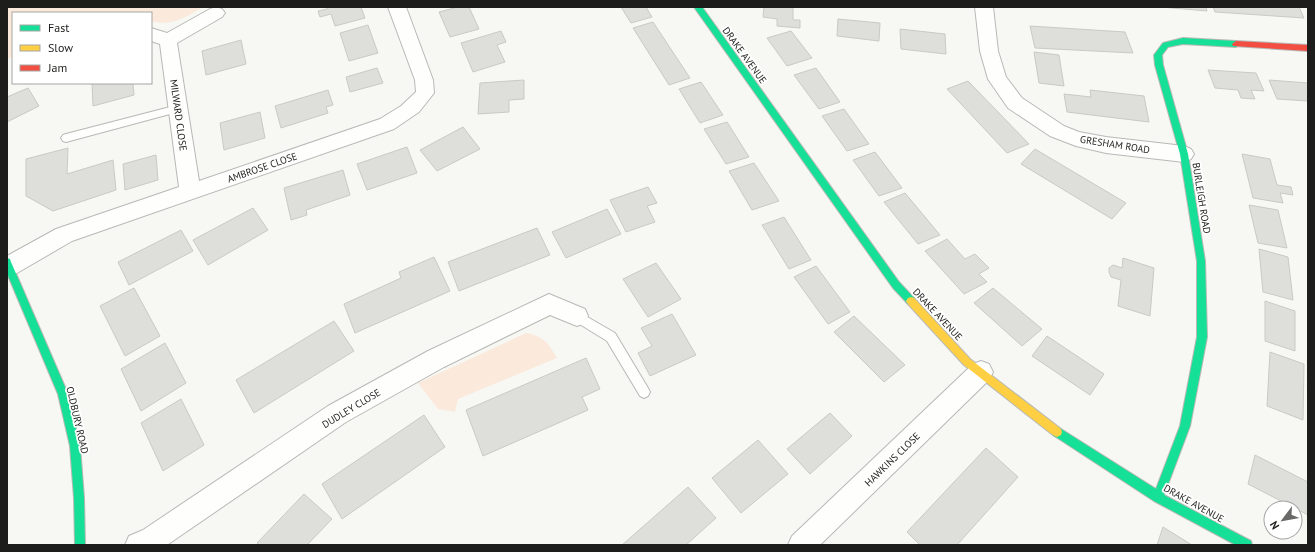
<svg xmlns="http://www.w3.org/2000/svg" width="1315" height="552" font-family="'PT Sans',sans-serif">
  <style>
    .green { fill: #fbe9db }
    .building { fill: #dededb; stroke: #c9c9c6 }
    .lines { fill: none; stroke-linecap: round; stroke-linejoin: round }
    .lane-casing { stroke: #b8b9b6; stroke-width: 2 }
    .street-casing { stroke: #b8b9b6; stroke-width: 2 }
    .fast-casing { stroke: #b8b9b6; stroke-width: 2 }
    .slow-casing { stroke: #b8b9b6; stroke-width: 2 }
    .jam-casing { stroke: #b8b9b6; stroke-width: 2 }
    .lane { fill: #fefefd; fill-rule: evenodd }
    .street { fill: #fefefd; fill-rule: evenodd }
    .fast { fill: #16e098; fill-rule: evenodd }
    .slow { fill: #ffcf43; fill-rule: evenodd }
    .jam { fill: #f24e42; fill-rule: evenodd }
    .labels { text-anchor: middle; stroke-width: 3.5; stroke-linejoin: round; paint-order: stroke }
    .street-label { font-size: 10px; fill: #1d1e1b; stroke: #fff }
  </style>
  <rect width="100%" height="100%" fill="#f7f8f4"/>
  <!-- green -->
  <g class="green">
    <path d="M7,7h196c-16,10 -33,20 -52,14v-8h-138v44l-6,2z"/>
    <path d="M526,333c17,3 23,10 31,25l-99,41 -3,13 -17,-3 -20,-26z"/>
  </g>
  <!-- building -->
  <g class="building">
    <path d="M327,7h34l4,11 -30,8 -4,-12 -11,3 -2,-6 9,-2z"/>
    <path d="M458,7h11l10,22 -29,8 -11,-25z"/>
    <path d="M621,7h25l6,10 -21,6z"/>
    <path d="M764,7h29v13h7v8l-23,-2v-7l-14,-2z"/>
    <path d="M1161,7h45l1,4z"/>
    <path d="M1213,7h86l5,11 -89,-6z"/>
    <path d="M838,19l42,4 -1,18 -42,-5z"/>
    <path d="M653,22l37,56 -21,7 -36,-57z"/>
    <path d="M368,25l10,28 -29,8 -9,-28z"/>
    <path d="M1030,26l95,6 8,21 -98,-5z"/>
    <path d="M900,29l45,5 1,20 -45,-5z"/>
    <path d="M501,31l5,11 -9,3 8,17 -32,10 -12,-29z"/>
    <path d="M791,31l21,27 -25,8 -20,-28z"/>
    <path d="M241,40l5,24 -40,11 -4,-24z"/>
    <path d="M1034,52l25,3 5,31 -25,-3z"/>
    <path d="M377,68l6,15 -33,9 -4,-15z"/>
    <path d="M816,68l24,34 -21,7 -25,-34z"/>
    <path d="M1208,70l48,3 8,18 -13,-1 4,9 -14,-1 -3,-8 -23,-2z"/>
    <path d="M524,80v19l-15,1v12l-31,2 2,-31z"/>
    <path d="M1269,80l39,3v18l-31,-2z"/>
    <path d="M968,81l61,63 -22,9 -60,-64z"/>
    <path d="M701,82l22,33 -23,8 -21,-34z"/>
    <path d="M92,83h41l1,12 -41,11z"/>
    <path d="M28,88l11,18 -32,16v-25z"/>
    <path d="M328,90l5,15 -7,2 2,6 -47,15 -6,-22z"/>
    <path d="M1090,90l54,6 5,26 -82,-10 -3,-18 27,3z"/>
    <path d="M844,109l25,35 -22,7 -25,-35z"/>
    <path d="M260,112l5,26 -41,12 -4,-27z"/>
    <path d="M727,122l22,35 -23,7 -22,-35z"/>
    <path d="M463,127l17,22 -43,22 -17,-21z"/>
    <path d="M407,147l10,26 -50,17 -10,-26z"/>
    <path d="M68,148l-1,26 46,-14 3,30 -63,21 -27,-15v-37z"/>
    <path d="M1035,149l91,54 -14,16 -91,-55z"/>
    <path d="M875,152l27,36 -23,8 -26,-36z"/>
    <path d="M1242,154l28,5 7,26 14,2 2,8 -13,-2 3,10 -30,-5z"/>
    <path d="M156,155l2,25 -33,10 -2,-26z"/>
    <path d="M754,163l25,38 -27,9 -23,-39z"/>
    <path d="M343,170l7,25 -44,15 1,5 -16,5 -7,-32z"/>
    <path d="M648,187l9,16 -10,3 8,16 -29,10 -16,-32z"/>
    <path d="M905,193l35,42 -22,9 -34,-42z"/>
    <path d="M1249,205l29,5 9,38 -29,-5z"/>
    <path d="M253,208l15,22 -60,35 -15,-25z"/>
    <path d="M607,209l14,25 -55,24 -14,-26z"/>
    <path d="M784,217l27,43 -22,9 -27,-44z"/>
    <path d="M537,228l13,27 -91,36 -11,-29z"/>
    <path d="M181,230l12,21 -64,34 -11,-23z"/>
    <path d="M947,239l18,20 10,-5 14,14 -10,6 8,8 -23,12 -39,-43z"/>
    <path d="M1259,249l29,8 5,43 -30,-8z"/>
    <path d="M434,257l16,34 -95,42 -11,-29 57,-26 -2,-6z"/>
    <path d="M1123,258l31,10 -4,48 -32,-10 3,-26 -10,-3 -2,-5v-4l4,-3 9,3z"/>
    <path d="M656,263l25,36 -33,18 -25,-38z"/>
    <path d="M816,266l34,46 -22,12 -34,-47z"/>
    <path d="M134,288l26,48 -35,20 -25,-50z"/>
    <path d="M993,288l49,41 -20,17 -48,-43z"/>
    <path d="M1265,301l30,10v40l-30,-10z"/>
    <path d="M672,314l24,41 -46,21 -12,-23 14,-7 -11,-18z"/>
    <path d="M854,316l51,49 -21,17 -50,-50z"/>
    <path d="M334,321l20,30 -100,62 -18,-33z"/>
    <path d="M1047,336l57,38 -14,21 -58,-39z"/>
    <path d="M165,343l21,40 -45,28 -20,-42z"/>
    <path d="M1270,352l34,12 -1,56 -36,-14z"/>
    <path d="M586,358l14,31 -18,8 6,13 -105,46 -17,-46z"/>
    <path d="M181,399l23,46 -41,26 -22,-48z"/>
    <path d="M830,413l22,23 -42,38 -23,-25z"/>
    <path d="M424,415l21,32 -103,72 -20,-35z"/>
    <path d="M758,440l30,34 -47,39 -29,-35z"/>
    <path d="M986,448l32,29 -61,68h-37l-13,-13z"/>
    <path d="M1255,455l53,27v33l-60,-31z"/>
    <path d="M688,487l28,31 -30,27h-64z"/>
    <path d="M304,494l28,25 -25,26h-48l-2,-2z"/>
    <path d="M1163,527l29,18h-35z"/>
  </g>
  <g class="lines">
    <!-- lane casing -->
    <g class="lane-casing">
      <g id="lane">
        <path d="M178,105l5,4 -2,2 -115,31 -3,-1 -2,-3 2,-3 3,-1z"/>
        <path d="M577,311l38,22 33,55 2,4 -2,4 -4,2 -4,-2 -33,-55 -34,-21 -2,-4 2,-4z"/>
      </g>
    </g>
    <!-- street casing -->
    <g class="street-casing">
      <g id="street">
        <path d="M216,7l6,2 3,4 -3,4 -45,26 22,138 181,-62 21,-13 15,-14 -1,-12 -27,-73h18l27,73 1,13 -15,19 -25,17 -322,112 -55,32 -10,2v-19l49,-27 123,-42 -19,-143 -9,-3v-13l16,5 43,-24z"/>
        <path d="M975,7h18l5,44 8,26 16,21 42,28 15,6 27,5 78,9 7,3 3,5 -3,5 -7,3 -78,-9 -30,-7 -26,-10 -42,-28 -20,-29 -8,-28z"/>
        <path d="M549,294l36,15 3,7 -3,7 -8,3 -27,-11 -106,52 -98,55 -179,123h-42l4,-9 14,-6 185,-124 100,-55z"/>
        <path d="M981,361l8,3 4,8 -4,8 -169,165h-32l4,-9 181,-172z"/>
      </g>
    </g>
    <!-- fast casing -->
    <g class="fast-casing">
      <g id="fast">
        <path d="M694,7h8l197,275 15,16 2,3 -2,3 -3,1 -3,-1 -15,-16z"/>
        <path d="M1183,38l53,3 4,3 -4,3 -53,-3 -15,3 -6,8 1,10 25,89 17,107 2,76 -17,89 -26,69 87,46 1,4h-16l-82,-44 -101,-66 -1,-3 1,-3 4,-2 4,2 95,60 24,-63 17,-89v-76l-17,-107 -25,-89 -1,-10 9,-12z"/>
        <path d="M7,258l3,1 1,3 57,132 12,52 4,52 1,47h-10l-1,-47 -4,-52 -12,-52 -51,-121z"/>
      </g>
    </g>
    <!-- slow casing -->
    <g class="slow-casing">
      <path id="slow" d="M911,297l3,1 56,61 91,70 1,3 -1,3 -4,2 -4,-2 -89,-70 -56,-61 -2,-3 2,-3z"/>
    </g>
    <!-- jam casing -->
    <g class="jam-casing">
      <path id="jam" d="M1236,41l72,4v6l-75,-5 -1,-2z"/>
    </g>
    <!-- lane -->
    <use href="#lane" class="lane"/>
    <!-- street -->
    <use href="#street" class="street"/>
    <!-- fast -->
    <use href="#fast" class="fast"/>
    <!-- slow -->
    <use href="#slow" class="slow"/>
    <!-- jam -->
    <use href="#jam" class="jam"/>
  </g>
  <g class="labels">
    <!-- street labels -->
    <g class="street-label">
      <text transform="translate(745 55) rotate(54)" y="4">DRAKE AVENUE</text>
      <text transform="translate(179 115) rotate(82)" y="4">MILWARD CLOSE</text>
      <text transform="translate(1115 144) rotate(9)" y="4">GRESHAM ROAD</text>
      <text transform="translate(262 167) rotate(-19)" y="4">AMBROSE CLOSE</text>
      <text transform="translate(1202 198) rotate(81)" y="4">BURLEIGH ROAD</text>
      <text transform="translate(938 314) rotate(47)" y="4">DRAKE AVENUE</text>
      <text transform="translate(351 408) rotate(-31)" y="4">DUDLEY CLOSE</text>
      <text transform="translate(78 420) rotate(77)" y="4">OLDBURY ROAD</text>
      <text transform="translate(892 459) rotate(-44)" y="4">HAWKINS CLOSE</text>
      <text transform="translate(1194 503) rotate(29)" y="4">DRAKE AVENUE</text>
    </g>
  </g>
  <!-- border -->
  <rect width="1315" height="552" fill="none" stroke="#1d1e1b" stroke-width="16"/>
  <!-- legend -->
  <rect x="12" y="12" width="140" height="72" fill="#ffffff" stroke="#a5a5a4"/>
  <rect x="20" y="25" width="20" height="6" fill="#16e098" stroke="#a5a5a4"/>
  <text x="48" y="32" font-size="12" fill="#1d1e1b">Fast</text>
  <rect x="20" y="45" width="20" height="6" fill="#ffcf43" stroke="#a5a5a4"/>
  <text x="48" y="52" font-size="12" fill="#1d1e1b">Slow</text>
  <rect x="20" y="65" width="20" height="6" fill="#f24e42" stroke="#a5a5a4"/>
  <text x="48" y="72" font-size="12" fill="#1d1e1b">Jam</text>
  <!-- north arrow -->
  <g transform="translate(1283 520) rotate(238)"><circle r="19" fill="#ffffff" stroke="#a5a5a4"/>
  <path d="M0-3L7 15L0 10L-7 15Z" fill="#696a67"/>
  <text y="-6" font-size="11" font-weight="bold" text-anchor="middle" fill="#1d1e1b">N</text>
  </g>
</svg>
